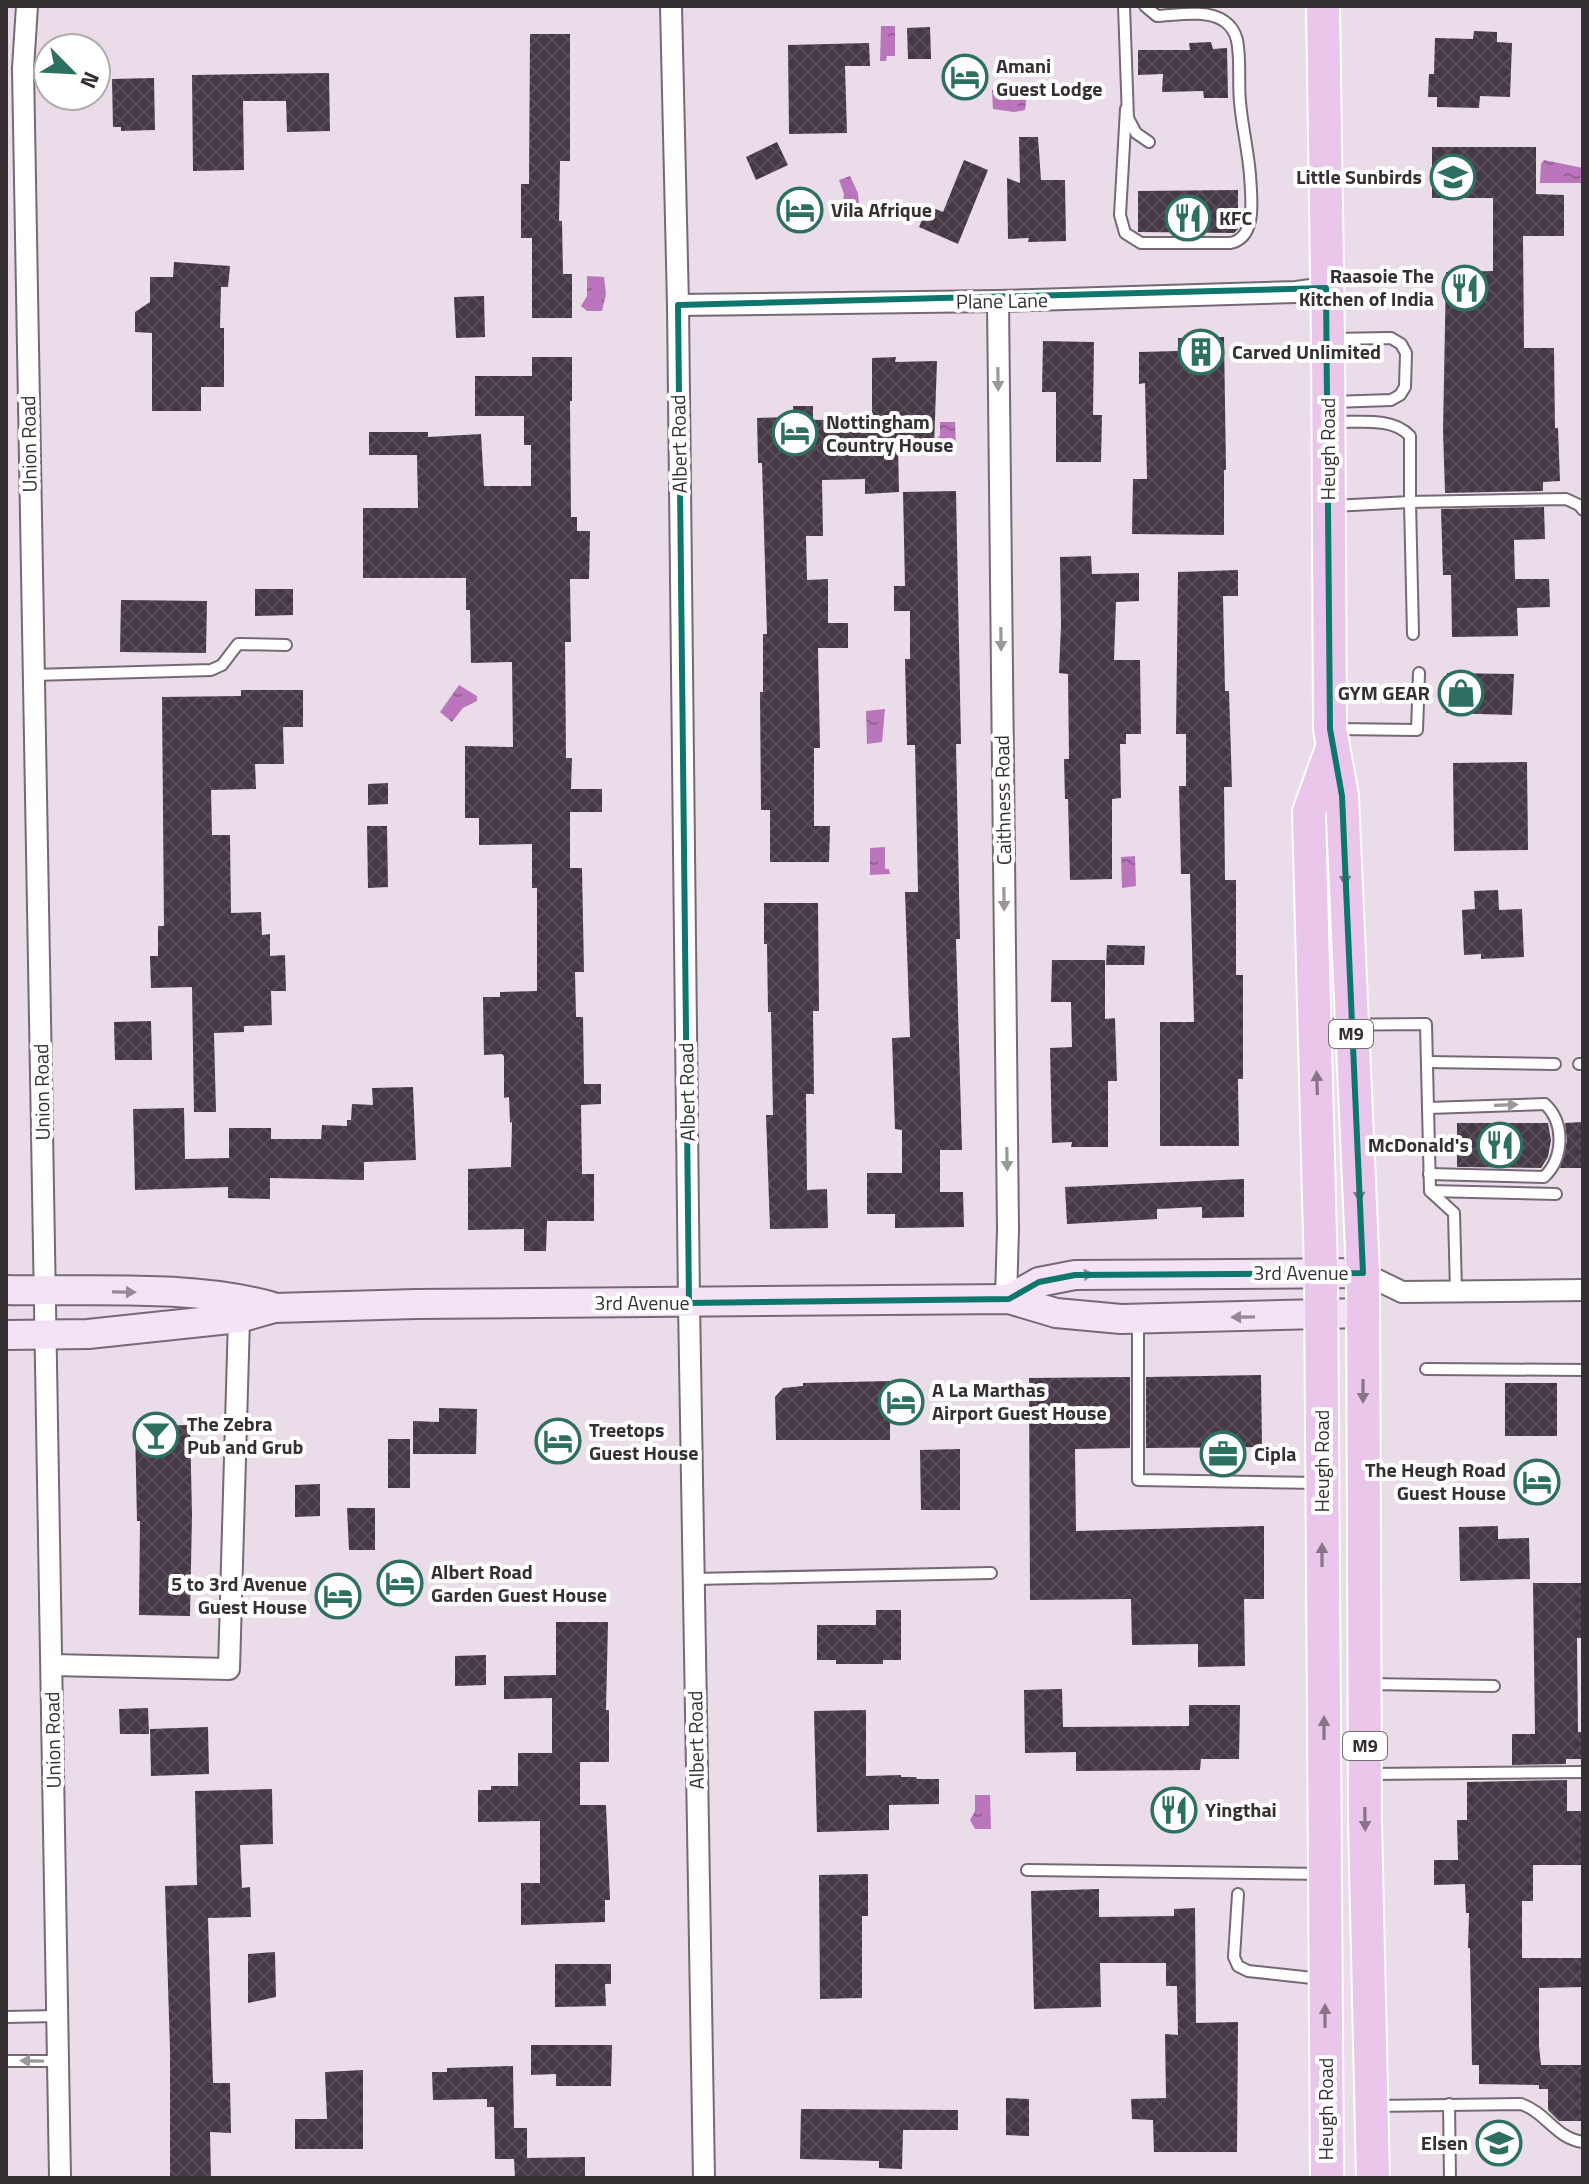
<svg xmlns="http://www.w3.org/2000/svg" width="1589" height="2184" font-family="'Titillium Web',sans-serif">
  <style>
    .water { fill: url(#water-ripples) }
    .building { fill: url(#building-cross-hatch) }
    .lines { fill: none; stroke-linecap: round; stroke-linejoin: round }
    .lane-casing { stroke: #766976; stroke-width: 14 }
    .street-casing { stroke: #766976; stroke-width: 24 }
    .secondary-casing { stroke: #766976; stroke-width: 32 }
    .primary-casing { stroke: #fff; stroke-width: 36 }
    .lane { stroke: #fff; stroke-width: 10 }
    .street { stroke: #fff; stroke-width: 20 }
    .secondary { stroke: #f4e2f5; stroke-width: 28 }
    .primary { stroke: #eac6eb; stroke-width: 32 }
    .oneway { fill: #9a989a }
    .oneway2 { fill: #877487 }
    .oneway3 { fill: #958995 }
    .marked { fill: none; stroke: #0f766e; stroke-width: 6; stroke-linejoin: round }
    .labels { text-anchor: middle; stroke-width: 8; stroke-linejoin: round; paint-order: stroke }
    .shield { fill: #fff; stroke: #726e72; stroke-width: 2 }
    .shield-label { font-size: 18px; font-weight: bold; fill: #363035 }
    .poi-label { font-size: 20px; font-weight: bold; fill: #363035; stroke: #fff; text-anchor: start }
    .street-label { font-size: 20px; fill: #363035; stroke: #fff }
  </style>
  <defs>
    <pattern id="water-ripples" width="26" height="14" patternUnits="userSpaceOnUse" patternTransform="scale(2)"><rect width="26" height="14" fill="#bb75bc"/><path d="M2 4q2-2 4 0t4 0M15 11q2-2 4 0t4 0" fill="none" stroke="#99609a"/></pattern>
    <pattern id="building-cross-hatch" width="8" height="8" patternUnits="userSpaceOnUse" patternTransform="scale(2)"><rect width="8" height="8" fill="#453945"/><path d="M0 0l8 8M0 8l8-8" fill="none" stroke="#584d58"/></pattern>
  </defs>
  <rect width="100%" height="100%" fill="#ebdcea"/>
  <!-- water -->
  <g class="water">
    <path d="M881,26h14v30h-8l-1,5h-6z"/>
    <path d="M999,86l9,7 19,1 -2,16 -11,2 -21,-3 -1,-19z"/>
    <path d="M1544,160l39,8v15h-43l1,-19z"/>
    <path d="M850,176l8,17 1,11 -13,8 -4,-6 2,-12 -5,-14z"/>
    <path d="M587,276l17,1 2,17 -4,17h-15l-6,-5 6,-10z"/>
    <path d="M940,422h15l1,26h-20l-1,-7 5,-6z"/>
    <path d="M459,685l18,11v5l-14,7 -11,14 -12,-10z"/>
    <path d="M885,709l-3,33 -15,2 -1,-33z"/>
    <path d="M885,847v22h4l1,5 -20,1v-27z"/>
    <path d="M1135,856l1,30 -14,2 -1,-31z"/>
    <path d="M975,1795h15l1,34h-16l-5,-9 5,-9z"/>
  </g>
  <!-- building -->
  <g class="building">
    <path d="M930,27l1,32h-23l-1,-31z"/>
    <path d="M1474,31l23,1v10l15,1 -2,54 -30,-1 -1,12 -42,-1v-10h-9l1,-23h5l1,-36 38,1z"/>
    <path d="M530,34h40v127h-10l-1,60h3l1,53h9v44h-40v-80h-11v-54h8z"/>
    <path d="M1211,42l2,7 14,-1 1,50h-24l-1,-7 -41,1 1,-18 -25,1v-25h52l-1,-7z"/>
    <path d="M869,43l1,23h-25l2,67 -58,1 -1,-89z"/>
    <path d="M329,73l1,58 -43,1 -1,-31h-43l1,69 -51,1 -1,-96z"/>
    <path d="M154,78l1,52 -34,1v-4h-8l-1,-48z"/>
    <path d="M1019,137h19l3,43h24l1,61 -38,1 1,-4 -21,1 -1,-61 13,5z"/>
    <path d="M777,142l11,23 -32,15 -10,-23z"/>
    <path d="M1432,147h104v47l28,1v41h-41l1,112h30l1,80h3l2,53 -17,1v9l-98,2 -2,-62 3,-159 47,-1v-73h-61z"/>
    <path d="M964,160l24,10 -30,74 -39,-17 9,-21 15,6z"/>
    <path d="M1238,190v39l-4,4 -96,-1v-41z"/>
    <path d="M174,262l56,4 -2,21h-7l-1,41h4v59h-23v24h-49v-78l-17,-1v-20l15,-10v-25h23z"/>
    <path d="M484,296l1,41 -29,1 -2,-41z"/>
    <path d="M1224,337l2,133h-2v65l-92,-1 1,-55h14l-2,-96 -6,1v-32l39,-1v-13z"/>
    <path d="M1043,341l51,1 -1,73h9l-1,47h-45v-70h-14z"/>
    <path d="M532,357h40v44h-2l1,116h6v14h13l-1,48h-19l1,63h-6l1,116h6l-1,31h31v23h-32v56h12l2,104h-9l1,45h7l1,67h17v20l-20,1 1,69h12v47h-47l-1,30h-22v-22l-56,1v-61l43,-2 1,-45 -2,1 -1,-26 -5,1v-42l-2,-2 -18,1 -1,-58h17v-5l37,-1v-103h-5v-44l-53,1v-27h-14v-72l48,1 -1,-85 -41,1 -1,-53h-4v-32h-103v-70h55l-1,-53h-48v-23h59v5l53,-3 3,52h47v-41h-7v-29h-49v-40h57z"/>
    <path d="M896,357l-1,5 42,-1 -3,86h-36l1,45 -34,2v-15l-43,1 1,56h-17l1,44 21,-1v44h20v25h-30l2,100h-6v78h16l-1,36h-59v-52h-9l-1,-118h3v-58h4l-5,-171h-4l-1,-45 36,-1v-11h20v14l53,-1v-4h6v-57z"/>
    <path d="M956,491l5,253h-5l4,195h-4l6,211h-22v42h23l1,35 -69,1v-14h-28v-41h35v-43l-7,-1 -3,-91 18,-1 -5,-145h13l-3,-147h-8l-2,-86h5v-48h-16v-25h11l-2,-94z"/>
    <path d="M1544,507l1,32 -31,1 1,39h34l1,28 -33,1 1,28 -66,1 -1,-62h-8l-2,-66z"/>
    <path d="M1091,556l1,18 47,-1v28l-23,1 -2,58h26l1,74h-15v10h-6l1,54 -9,1v80l-42,1 -2,-81h-3l-1,-40h5l-1,-85 -9,-1 2,-47 -1,-69z"/>
    <path d="M1238,570v26h-15l2,95h4l3,96h-8l1,93h11v95h7v104h-5l1,67h-79v-124h34l-4,-148h-9l-2,-88h7v-52h-10l2,-162z"/>
    <path d="M255,589h38v26l-38,1z"/>
    <path d="M121,600l86,1 -1,52 -86,-1z"/>
    <path d="M1447,673l67,1 -2,41 -66,-2z"/>
    <path d="M241,690h62v37h-20l1,37h-29l1,25 -45,1 1,45h18l1,78 30,-1 1,23 8,-1v22l15,-1 1,36h-15l1,34 -28,1v6l-30,1 2,79h-22l-2,-125 -41,1 -1,-32h8v-30h6l-2,-229 79,-1z"/>
    <path d="M1527,762l1,88 -74,1 -1,-88z"/>
    <path d="M388,783v21l-20,1v-21z"/>
    <path d="M367,826h20l1,61 -20,1z"/>
    <path d="M1498,890l1,20 23,-1 2,48 -43,2v-5l-17,1 -2,-45 13,-1 -1,-18z"/>
    <path d="M764,903h54l1,108h-6l1,83h-8l1,96 20,-1 1,39 -58,1 -4,-114h7l-2,-103h-3l-1,-68h-3z"/>
    <path d="M1107,945l38,1 -1,19h-38z"/>
    <path d="M1052,960h53v59l10,-1 2,63h-9v66h-37l1,-5 -20,1 -2,-95 22,-1 -1,-45h-20z"/>
    <path d="M151,1021l1,39h-37l-1,-38z"/>
    <path d="M413,1087l3,73 -52,2v18l-94,-2v21l-42,-1v-11l-93,3 -2,-81 51,-1 1,51 44,-1v-30h42v11h50l1,-14 25,1v-6h4l1,-16 21,1 -1,-17z"/>
    <path d="M1583,1122v46h-23l7,-27 -2,-18z"/>
    <path d="M1457,1123h91l3,17 -3,17 -7,11 -84,-1z"/>
    <path d="M1244,1179v38l-42,1v-11l-45,2v10l-90,5 -2,-37z"/>
    <path d="M1261,1375l1,72 -116,1v-71z"/>
    <path d="M1130,1377v71l-55,1 1,82 188,-5v73h-20l1,67 -47,1v-23l-66,1 -1,-46 -101,1 -1,-222z"/>
    <path d="M890,1381v59h-114l-1,-43 8,-9 20,-2v-3z"/>
    <rect x="1505" y="1383" width="52" height="53"/>
    <path d="M439,1408l38,1 -1,45h-63v-33l26,1z"/>
    <path d="M190,1425l2,90 -2,101 -51,-1 1,-94h-3l-2,-95z"/>
    <rect x="388" y="1439" width="22" height="49"/>
    <path d="M960,1449v61h-39l-1,-60z"/>
    <path d="M320,1484v32l-25,1v-32z"/>
    <path d="M347,1508h28v42h-26z"/>
    <path d="M1498,1526v13l31,-1 1,41 -70,2 -1,-54z"/>
    <path d="M1533,1583h50v55h-6l1,94h5v27h-17v5l-54,1v-31h23z"/>
    <path d="M876,1610h25v50h-18v4h-47v-4h-19v-35h59z"/>
    <path d="M556,1622h52l-2,88h3v52h-29v43h26l4,95h-5v22l-84,3v-42h19v-62l-62,1v-32h13v-4h27v-33h34v-55l-48,1v-23l52,-1z"/>
    <path d="M486,1655v30l-31,1v-30z"/>
    <path d="M1062,1689l1,38 126,-1v-21h51l-1,54h-38l-1,11 -124,1v-19l-51,1 -1,-63z"/>
    <path d="M148,1708l1,26h-29l-1,-25z"/>
    <path d="M866,1710v66l35,-1v2h15l1,2h22v25l-50,1v25l-72,2 -3,-121z"/>
    <path d="M208,1727l1,47 -58,2 -1,-47z"/>
    <path d="M1567,1780v31h16v54h-50v36h-11v57h61v29l-44,1v58l2,19h42v56h-24l-11,-11v-21h-9v-4l-60,-1v-19h-7l-2,-117h-2l1,-35h-3l-1,-29 -31,1v-25h24l-1,-40h10v-38z"/>
    <path d="M272,1789l1,55 -33,1 2,43 8,-1 1,30 -43,1 5,165h17l1,50 -21,-1 1,46h-41v-128l-5,-164 32,-1 -2,-94z"/>
    <path d="M868,1874v42h-6v82l-42,1 -1,-124z"/>
    <path d="M1099,1889v28l75,-1v-7l21,-1 1,115 42,-1 -1,130h-83l-1,-32 -21,-1 -1,-20 35,-1 -1,-64 13,1 -1,-49h-11v-23h-66l1,44 -67,2 -3,-118z"/>
    <path d="M275,1952l1,45 -28,6v-49z"/>
    <path d="M555,1964h56v20h-6l1,22 -51,1z"/>
    <path d="M531,2045h81l-1,41h-55v-12l-25,1z"/>
    <path d="M513,2066l1,62h13v30l58,-1v21h-70l-1,-19h-19l-1,-52h-7v-8l-54,1 -1,-28h15v-4z"/>
    <path d="M363,2070v79h-68v-30h32l-2,-47z"/>
    <path d="M1006,2098l23,1v37l-23,-1z"/>
    <path d="M801,2109l157,1v20h-55l-1,39 -23,-1v-7l-79,-2z"/>
  </g>
  <g class="lines">
    <!-- lane casing -->
    <g class="lane-casing">
      <g id="lane">
        <path d="M1124,6l4,112 8,15 13,9"/>
        <path d="M1126,109l-6,106 5,18 16,10h89c28,-5 21,-46 20,-68 -2,-25 -8,-49 -10,-73 -2,-20 1,-42 -3,-62 -2,-8 -7,-15 -13,-19 -17,-12 -47,-6 -67,-5l-12,-10"/>
        <path d="M1330,339l61,-1 10,6 5,9 -1,34 -5,8 -9,5 -59,2"/>
        <path d="M1331,422c25,1 61,-6 79,14v66l-77,4"/>
        <path d="M1413,634l-3,-132 156,-3 13,6 4,5"/>
        <path d="M33,675l178,-5 11,-5 16,-21 48,1"/>
        <path d="M1336,729l81,1 2,-57"/>
        <path d="M1317,1025l109,-1 4,167 24,22 2,78"/>
        <path d="M1427,1062l128,2"/>
        <path d="M1579,1064h4"/>
        <path d="M1428,1108l117,-4c20,19 19,54 -1,73l-115,-3"/>
        <path d="M1430,1191l126,3"/>
        <path d="M1138,1322v158l182,3"/>
        <path d="M1426,1369l157,1"/>
        <path d="M694,1579l297,-6"/>
        <path d="M1368,1684l126,2"/>
        <path d="M1371,1774l212,-2"/>
        <path d="M1027,1870l296,4"/>
        <path d="M1238,1894l-4,63 4,9 10,5 74,8"/>
        <path d="M6,2017l51,-1"/>
        <path d="M6,2061h52"/>
        <path d="M1449,2104l1,74"/>
        <path d="M1375,2106l146,-2c26,9 34,34 62,38"/>
      </g>
    </g>
    <!-- street casing -->
    <g class="street-casing">
      <g id="street">
        <path d="M27,6l-4,62c11,703 27,1407 37,2110"/>
        <path d="M671,6l7,299 11,998 15,875"/>
        <path d="M998,301l10,928 -2,70"/>
        <path d="M678,305l320,-4 298,-9 30,-4"/>
        <path d="M1363,1273l39,19 181,-2"/>
        <path d="M52,1665l177,4 10,-351"/>
      </g>
    </g>
    <!-- secondary casing -->
    <g class="secondary-casing">
      <g id="secondary">
        <path d="M6,1290c86,2 181,-6 264,16"/>
        <path d="M1009,1299l30,-17 36,-7 288,-2"/>
        <path d="M6,1335l82,-1 151,-16 35,-10 142,-4 593,-5 47,14 65,6 241,-6"/>
      </g>
    </g>
    <!-- primary casing -->
    <g class="primary-casing">
      <g id="primary">
        <path d="M1323,6l5,333 2,390 12,67 21,477 2,547 8,358"/>
        <path d="M1327,2178l-6,-905 -12,-461 23,-64"/>
      </g>
    </g>
    <!-- lane -->
    <use href="#lane" class="lane"/>
    <!-- street -->
    <use href="#street" class="street"/>
    <!-- secondary -->
    <use href="#secondary" class="secondary"/>
    <!-- primary -->
    <use href="#primary" class="primary"/>
  </g>
  <!-- one-way arrows -->
  <defs><path id="oneway-solid" d="M-6-.8H1V-3.2L6.5 0L1 3.2V.8H-6Z" transform="scale(2)"/></defs>
  <g class="oneway">
    <use href="#oneway-solid" transform="translate(998 379) rotate(89)"/>
    <use href="#oneway-solid" transform="translate(1001 639) rotate(89)"/>
    <use href="#oneway-solid" transform="translate(1004 899) rotate(89)"/>
    <use href="#oneway-solid" transform="translate(1506 1105) rotate(-2)"/>
    <use href="#oneway-solid" transform="translate(1007 1159) rotate(89)"/>
    <use href="#oneway-solid" transform="translate(32 2061) rotate(-179)"/>
  </g>
  <g class="oneway2">
    <use href="#oneway-solid" transform="translate(1345 874) rotate(88)"/>
    <use href="#oneway-solid" transform="translate(1317 1083) rotate(-92)"/>
    <use href="#oneway-solid" transform="translate(1359 1190) rotate(87)"/>
    <use href="#oneway-solid" transform="translate(1363 1391) rotate(90)"/>
    <use href="#oneway-solid" transform="translate(1322 1555) rotate(-90)"/>
    <use href="#oneway-solid" transform="translate(1324 1728) rotate(-90)"/>
    <use href="#oneway-solid" transform="translate(1365 1819) rotate(89)"/>
    <use href="#oneway-solid" transform="translate(1325 2016) rotate(-90)"/>
  </g>
  <g class="oneway3">
    <use href="#oneway-solid" transform="translate(1082 1275) rotate(-4)"/>
    <use href="#oneway-solid" transform="translate(124 1292) rotate(1)"/>
    <use href="#oneway-solid" transform="translate(1243 1317) rotate(179)"/>
  </g>
  <!-- marked area -->
  <path class="marked" d="M1326,288l4,441 12,67 21,477 -288,2 -36,7 -30,17 -320,4 -11,-998z"/>
  <!-- icons -->
  <defs>
    <g id="hotel-ring" transform="scale(2.3)"><circle r="9.5" fill="#fff" stroke="#2d7061" stroke-width="1.5"/><path d="M-6-4.5h1.5V1H6V5H4.5V3h-9V5H-6ZM-4 0a1.8 1.8 0 1 1 3.6 0ZM.5 0V-2.5h3Q6-2.5 6 0Z" fill="#2d7061"/></g>
    <g id="school-ring" transform="scale(2.3)"><circle r="9.5" fill="#fff" stroke="#2d7061" stroke-width="1.5"/><path d="M0-5L7-2L0 1L-7-2ZM-4 1L0 2.5L4 1V4Q0 6-4 4Z" fill="#2d7061"/></g>
    <g id="restaurant-ring" transform="scale(2.3)"><circle r="9.5" fill="#fff" stroke="#2d7061" stroke-width="1.5"/><path d="M-5-6h1v4h1v-4h1v4h1v-4h1v5L-1.5 .5V6h-2V.5L-5-1ZM5-6V6H3V1.5H1.5Q1.5-4 5-6Z" fill="#2d7061"/></g>
    <g id="building-ring" transform="scale(2.3)"><circle r="9.5" fill="#fff" stroke="#2d7061" stroke-width="1.5"/><path d="M-4-6H4V6H1V3H-1V6H-4ZM-2.5-4.3h1.7v1.8h-1.7ZM.8-4.3h1.7v1.8H.8ZM-2.5-1h1.7V.8h-1.7ZM.8-1h1.7V.8H.8Z" fill="#2d7061"/></g>
    <g id="shop-ring" transform="scale(2.3)"><circle r="9.5" fill="#fff" stroke="#2d7061" stroke-width="1.5"/><path d="M-5-2.5h2.3a2.7 3.5 0 0 1 5.4 0H5L5.5 6h-11ZM-1.5-2.5h3a1.5 2.3 0 0 0-3 0Z" fill="#2d7061"/></g>
    <g id="bar-ring" transform="scale(2.3)"><circle r="9.5" fill="#fff" stroke="#2d7061" stroke-width="1.5"/><path d="M-6-5H6L.8 .8V4.5H3.5V6h-7V4.5H-.8V.8Z" fill="#2d7061"/></g>
    <g id="office-ring" transform="scale(2.3)"><circle r="9.5" fill="#fff" stroke="#2d7061" stroke-width="1.5"/><path d="M-6-3h4V-5.5h4V-3h4V5H-6ZM-1-4.5V-3h2v-1.5ZM-6 0V1H6V0Z" fill="#2d7061"/></g>
  </defs>
  <g fill-rule="evenodd">
    <use href="#hotel-ring" x="965" y="77"/>
    <use href="#school-ring" x="1453" y="177"/>
    <use href="#hotel-ring" x="800" y="210"/>
    <use href="#restaurant-ring" x="1188" y="218"/>
    <use href="#restaurant-ring" x="1465" y="288"/>
    <use href="#building-ring" x="1201" y="352"/>
    <use href="#hotel-ring" x="795" y="433"/>
    <use href="#shop-ring" x="1461" y="693"/>
    <use href="#restaurant-ring" x="1500" y="1145"/>
    <use href="#hotel-ring" x="901" y="1402"/>
    <use href="#bar-ring" x="156" y="1435"/>
    <use href="#hotel-ring" x="558" y="1441"/>
    <use href="#office-ring" x="1223" y="1454"/>
    <use href="#hotel-ring" x="1537" y="1482"/>
    <use href="#hotel-ring" x="400" y="1583"/>
    <use href="#hotel-ring" x="338" y="1596"/>
    <use href="#restaurant-ring" x="1174" y="1810"/>
    <use href="#school-ring" x="1499" y="2143"/>
  </g>
  <g class="labels">
    <!-- shield labels -->
    <g class="shield">
      <rect x="1329" y="1020" width="44" height="28" rx="6"/>
      <rect x="1343" y="1732" width="44" height="28" rx="6"/>
    </g>
    <g class="shield-label">
      <text x="1351" y="1040">M9</text>
      <text x="1365" y="1752">M9</text>
    </g>
    <!-- poi labels -->
    <g class="poi-label">
      <text x="996" y="73">Amani<tspan x="996" dy="23">Guest Lodge</tspan></text>
      <text x="1422" y="184" text-anchor="end">Little Sunbirds</text>
      <text x="831" y="217">Vila Afrique</text>
      <text x="1219" y="225">KFC</text>
      <text x="1434" y="283" text-anchor="end">Raasoie The<tspan x="1434" dy="23">Kitchen of India</tspan></text>
      <text x="1232" y="359">Carved Unlimited</text>
      <text x="826" y="429">Nottingham<tspan x="826" dy="23">Country House</tspan></text>
      <text x="1430" y="700" text-anchor="end">GYM GEAR</text>
      <text x="1469" y="1152" text-anchor="end">McDonald's</text>
      <text x="932" y="1397">A La Marthas<tspan x="932" dy="23">Airport Guest House</tspan></text>
      <text x="187" y="1431">The Zebra<tspan x="187" dy="23">Pub and Grub</tspan></text>
      <text x="589" y="1437">Treetops<tspan x="589" dy="23">Guest House</tspan></text>
      <text x="1254" y="1461">Cipla</text>
      <text x="1506" y="1477" text-anchor="end">The Heugh Road<tspan x="1506" dy="23">Guest House</tspan></text>
      <text x="431" y="1579">Albert Road<tspan x="431" dy="23">Garden Guest House</tspan></text>
      <text x="307" y="1591" text-anchor="end">5 to 3rd Avenue<tspan x="307" dy="23">Guest House</tspan></text>
      <text x="1205" y="1817">Yingthai</text>
      <text x="1468" y="2150" text-anchor="end">Elsen</text>
    </g>
    <!-- street labels -->
    <g class="street-label">
      <text transform="translate(1002 301) rotate(-1)" y="7">Plane Lane</text>
      <text transform="translate(29 444) rotate(-91)" y="7">Union Road</text>
      <text transform="translate(679 444) rotate(-91)" y="7">Albert Road</text>
      <text transform="translate(1328 449) rotate(-90)" y="7">Heugh Road</text>
      <text transform="translate(1003 800) rotate(-91)" y="7">Caithness Road</text>
      <text transform="translate(42 1092) rotate(-91)" y="7">Union Road</text>
      <text transform="translate(687 1092) rotate(-91)" y="7">Albert Road</text>
      <text x="1301" y="1280">3rd Avenue</text>
      <text x="642" y="1310">3rd Avenue</text>
      <text transform="translate(1322 1461) rotate(-90)" y="7">Heugh Road</text>
      <text transform="translate(53 1740) rotate(-91)" y="7">Union Road</text>
      <text transform="translate(696 1740) rotate(-91)" y="7">Albert Road</text>
      <text transform="translate(1326 2109) rotate(-90)" y="7">Heugh Road</text>
    </g>
  </g>
  <!-- border -->
  <rect width="1589" height="2184" fill="none" stroke="#363035" stroke-width="16"/>
  <!-- north arrow -->
  <g transform="translate(72 72) rotate(114)"><circle r="38" fill="#ffffff" stroke="#afacae" stroke-width="2"/>
  <path d="M0-6L14 30L0 20L-14 30Z" fill="#2d7061"/>
  <text y="-12" font-size="22" font-weight="bold" text-anchor="middle" fill="#363035">N</text>
  </g>
</svg>
